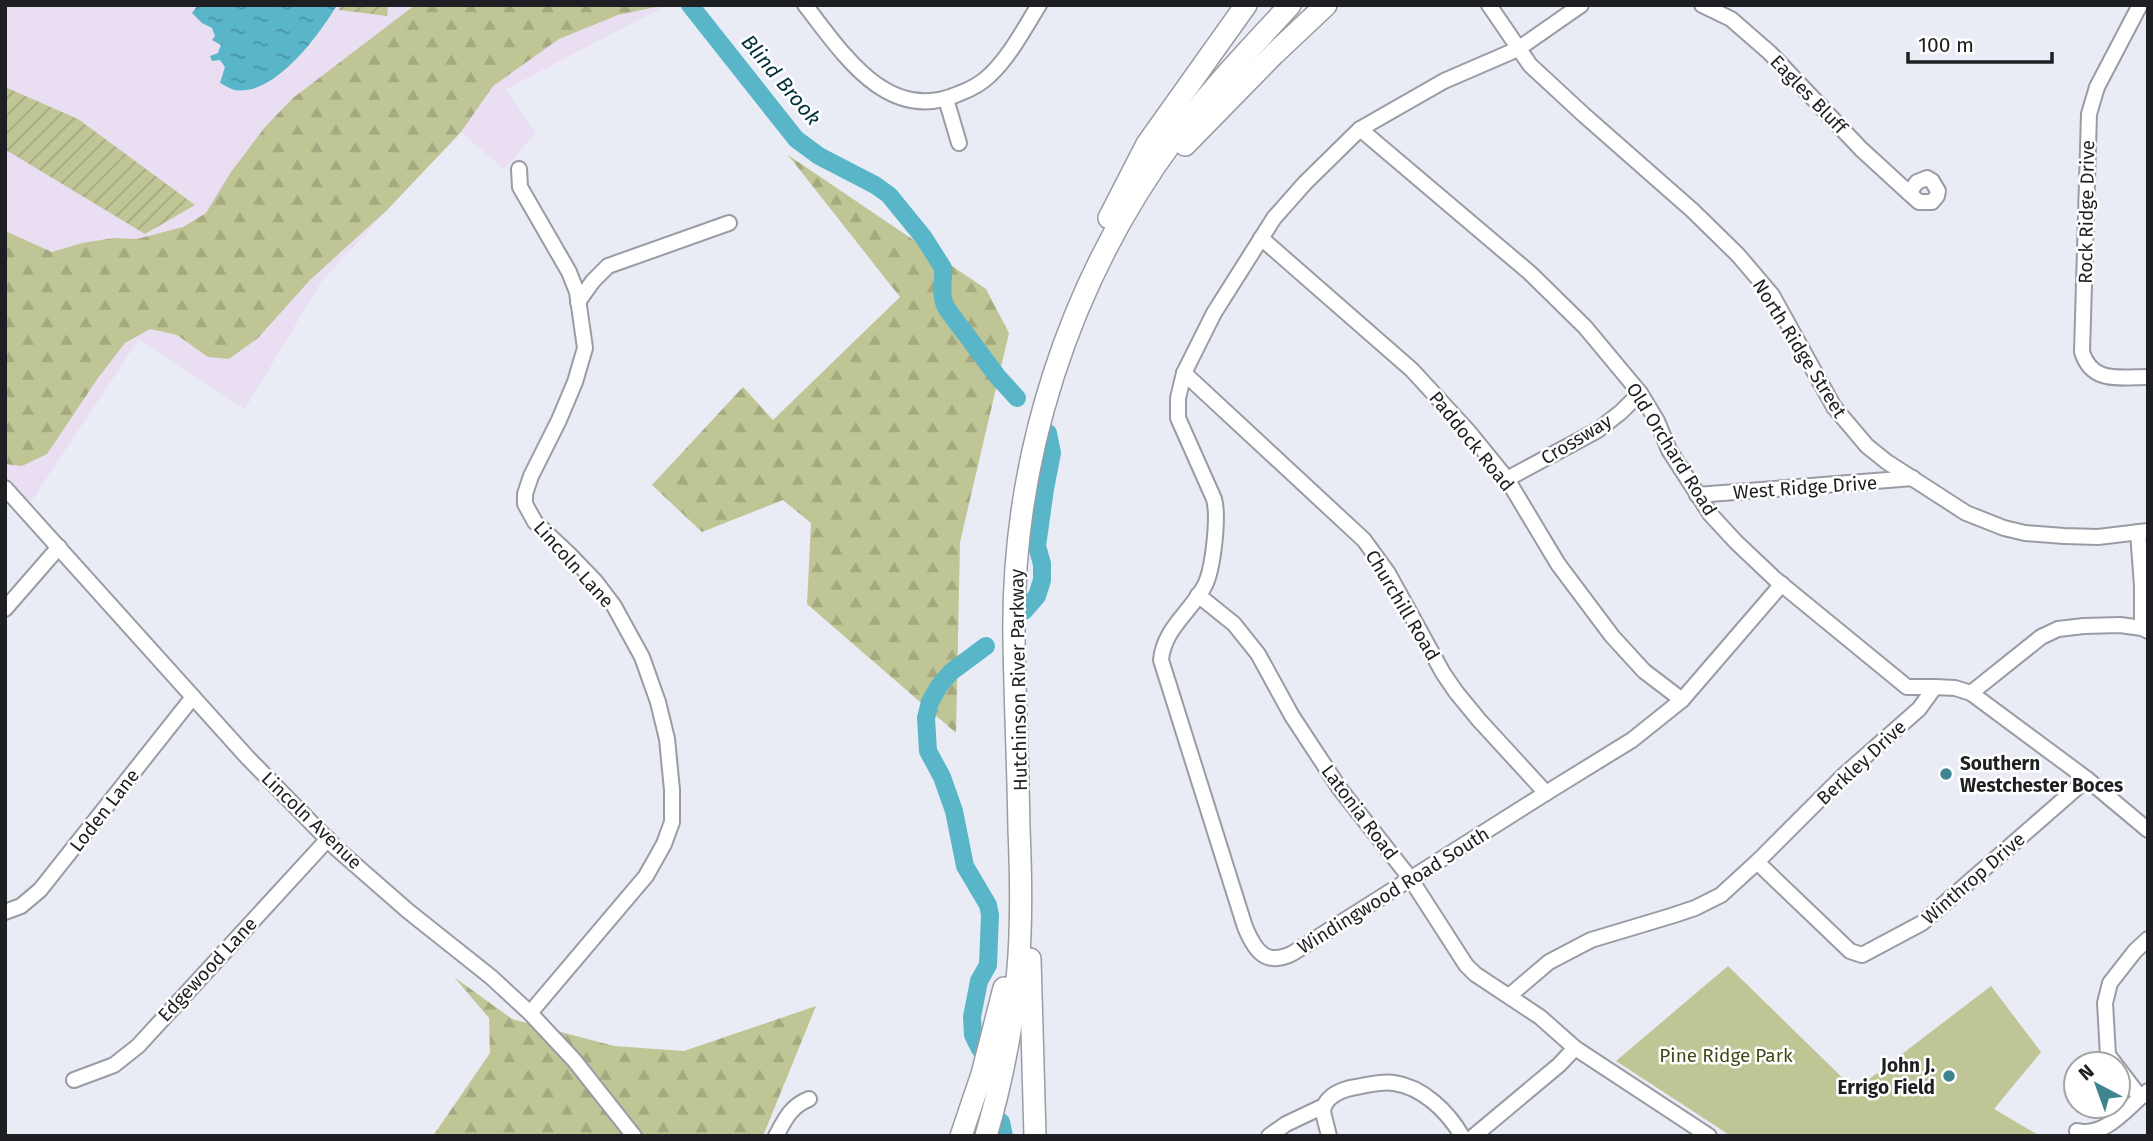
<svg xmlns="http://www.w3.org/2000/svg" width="2153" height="1141" font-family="'Fira Sans',sans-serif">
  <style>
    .commercial { fill: #e9def2 }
    .green { fill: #bfc595 }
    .forest { fill: url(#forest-firs) }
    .garden { fill: url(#garden-furrows) }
    .water { fill: url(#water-ripples) }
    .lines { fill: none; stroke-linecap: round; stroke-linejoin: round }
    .river { stroke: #59b6c9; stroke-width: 18 }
    .minor-casing { stroke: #999ca4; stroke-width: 18 }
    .highway-casing { stroke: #999ca4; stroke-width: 24 }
    .minor { stroke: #fff; stroke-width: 14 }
    .highway { stroke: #fff; stroke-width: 21 }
    .poi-dot { fill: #3e858f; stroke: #fff; stroke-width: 2.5 }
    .labels { text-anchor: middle; stroke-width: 5; stroke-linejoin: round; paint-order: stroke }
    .street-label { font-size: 19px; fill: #1e1f22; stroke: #fff }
    .poi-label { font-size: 19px; font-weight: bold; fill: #1e1f22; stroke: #fff; text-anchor: start }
    .park-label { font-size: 19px; fill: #454915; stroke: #fff }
    .water-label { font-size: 21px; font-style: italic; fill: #013038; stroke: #fff }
  </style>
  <defs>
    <pattern id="forest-firs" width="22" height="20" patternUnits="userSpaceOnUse" patternTransform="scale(1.75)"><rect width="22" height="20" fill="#bfc595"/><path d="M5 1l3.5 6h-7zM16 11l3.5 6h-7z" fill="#a4a980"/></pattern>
    <pattern id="garden-furrows" width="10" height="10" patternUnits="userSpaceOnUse" patternTransform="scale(1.75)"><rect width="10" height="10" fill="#bfc595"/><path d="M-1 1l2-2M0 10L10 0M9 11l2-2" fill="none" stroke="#a4a980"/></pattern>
    <pattern id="water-ripples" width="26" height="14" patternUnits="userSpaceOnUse" patternTransform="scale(1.75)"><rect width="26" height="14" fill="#59b6c9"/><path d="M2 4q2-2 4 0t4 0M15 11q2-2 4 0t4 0" fill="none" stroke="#4993a3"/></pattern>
  </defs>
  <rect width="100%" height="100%" fill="#e9ecf5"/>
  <!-- commercial -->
  <path class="commercial" d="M5,5h662l-161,84 30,44 -32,36 -43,-37 -138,147 -78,130 -106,-70 -111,167 -23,-24z"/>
  <!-- green -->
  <path class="green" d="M1728,966l127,124 136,-104 50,66 -47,57 46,27h-309l-115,-75z"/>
  <!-- forest -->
  <g class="forest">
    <path d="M415,5h250l-47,10 -59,24 -66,47 -32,46 -74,78 -77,70 -52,58 -29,21 -21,-2 -31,-22 -27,-6 -25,14 -27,35 -51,76 -25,12 -17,-2v-233l47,21 30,-9 32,-5 23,1 46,-12 23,-14 25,-41 34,-45 28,-29z"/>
    <path d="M788,155l198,134 23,44 -49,209 -4,191 -149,-129 4,-81 -28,-23 -81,32 -50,-47 91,-98 30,33 127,-123z"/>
    <path d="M454,977l58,42 102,27 70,5 132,-45 -53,130h-330l57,-83 -1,-35z"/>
  </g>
  <!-- garden -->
  <g class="garden">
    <path d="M340,5h48l-1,11 -48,-6z"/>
    <path d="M5,87l73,32 117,86 -50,29 -134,-81 -6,-3z"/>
  </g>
  <!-- water -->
  <path class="water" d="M198,5h139c-17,29 -63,92 -102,85 -5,-1 -11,-5 -15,-7l5,-16 -5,-7 -8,1 -2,-5 8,-3 3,-8 -9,-5 3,-4 -3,-8 -10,-5 -10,-10z"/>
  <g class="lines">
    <!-- river -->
    <g class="river">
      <path d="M690,5l106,134 23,17 56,29 14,10 35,43 19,30c1,15 -4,27 4,41l50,67 20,22"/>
      <path d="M1024,611l13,-15 5,-16v-16l-5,-18 8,-57 7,-36 -4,-20"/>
      <path d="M980,1049l-7,-14 -1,-18 7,-36 9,-16 2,-50 -2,-10 -23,-39 -11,-55 -12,-34 -14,-26 -2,-33 4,-16 9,-16 12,-14 35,-26"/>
      <path d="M1001,1122l3,14"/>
    </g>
    <!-- minor casing -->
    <g class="minor-casing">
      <g id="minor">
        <path d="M805,5c37,47 82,120 153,89 11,-4 23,-10 32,-19 20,-19 34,-46 49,-70"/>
        <path d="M1489,5l41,60 54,50 108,95 46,45 34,40 62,112 33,39 20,16 79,51 38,15 21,5 39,3 34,1 50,-6"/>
        <path d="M1581,5l-63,44 -74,32 -84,48 -55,54 -31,35 -60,95 -30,60 -6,25v20l36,81c5,18 -1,70 -9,86 -14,27 -41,43 -44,75l84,267c10,24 21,40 48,26l253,-160 86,-53 50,-40 100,-116"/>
        <path d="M1702,5l29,14 39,34 91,96 48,44"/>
        <path d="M2140,5l-43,82 -8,27 -7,238c10,32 38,25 66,25"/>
        <path d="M946,99l13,44"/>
        <path d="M1360,129l170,144 55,54 55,66 17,28 12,29 42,65 25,27 39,37 132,108h28"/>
        <path d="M519,169l1,18 49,85 8,20 8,56 -10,34 -16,38 -28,56 -6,18v10l10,18 34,32 26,27 19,25 28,51 16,45 9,37 5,51v32l-8,22 -18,32 -116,137"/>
        <path d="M1927,178l5,3 6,10 -1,5 -5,6h-13l-10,-9 8,-11z"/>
        <path d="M1261,238l151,132 56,61 39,48 51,85 54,72 32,35 38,29"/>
        <path d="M578,302l15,-21 15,-15 121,-43"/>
        <path d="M1184,373l180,167 24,33 55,100 13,19 23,28 67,73"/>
        <path d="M1507,479l91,-49 23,-18 19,-19"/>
        <path d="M5,488l242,269 89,91 72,63 83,66 39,36 44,47 60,76"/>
        <path d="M1697,495l216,-17"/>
        <path d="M2138,532l4,54v42"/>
        <path d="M1198,595l36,29 24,30 34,62 48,73 70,89 56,87 9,9 65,43 35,31 134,88"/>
        <path d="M5,609l54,-62"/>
        <path d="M1971,693l116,86 61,51"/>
        <path d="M1757,862l93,89 12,4 60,-32 165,-144"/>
        <path d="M5,912l16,-6 19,-16 153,-193"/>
        <path d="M1509,996l40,-34 42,-22 80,-24 24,-8 26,-13 36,-33 87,-87 75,-66 16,-22 20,1 16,5 70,-56 17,-8 26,-3 36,-1 22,3 6,3"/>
        <path d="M2115,1064l-7,-9 -3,-52 5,-20 25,-32 13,-12"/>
        <path d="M2118,1068l22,29"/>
        <path d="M74,1080l40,-15 24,-19 190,-207"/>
        <path d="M1324,1106l-1,6 6,24"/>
        <path d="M2077,1131c29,7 50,-24 71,-40"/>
        <path d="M776,1136c9,-17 15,-30 33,-37"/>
        <path d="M1269,1136l17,-12 38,-18c6,-12 19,-17 32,-19 12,-2 26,-6 38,-4 29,4 54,29 68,53"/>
        <path d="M1474,1136l85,-71 16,-17"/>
      </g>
    </g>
    <!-- highway casing -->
    <g class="highway-casing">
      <g id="highway">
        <path d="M1185,145l89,-91 52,-49"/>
        <path d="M1109,218l38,-74 99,-139"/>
        <path d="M1030,959l5,177"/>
        <path d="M961,1136l21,-62 22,-86"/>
        <path d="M986,1136c16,-55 27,-111 32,-167 4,-47 3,-94 1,-140 -1,-63 -4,-126 -5,-189 -3,-179 54,-357 160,-501 35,-48 76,-90 116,-134"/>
      </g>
    </g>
    <!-- minor -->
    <use href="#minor" class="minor"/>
    <!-- highway -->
    <use href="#highway" class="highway"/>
  </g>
  <!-- markers -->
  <g class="poi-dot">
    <circle cx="1946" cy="774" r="7"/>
    <circle cx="1949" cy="1076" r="7"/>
  </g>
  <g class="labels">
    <!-- street labels -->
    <g class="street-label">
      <text transform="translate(1809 94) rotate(46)" y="7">Eagles Bluff</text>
      <text transform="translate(2086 212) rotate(-89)" y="7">Rock Ridge Drive</text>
      <text transform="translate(1800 348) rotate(58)" y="7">North Ridge Street</text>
      <text transform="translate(1576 439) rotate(-31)" y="7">Crossway</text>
      <text transform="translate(1472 441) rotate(51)" y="7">Paddock Road</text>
      <text transform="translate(1672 449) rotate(58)" y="7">Old Orchard Road</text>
      <text transform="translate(1805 487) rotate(-4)" y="7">West Ridge Drive</text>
      <text transform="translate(574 564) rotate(48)" y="7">Lincoln Lane</text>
      <text transform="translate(1403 605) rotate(59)" y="7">Churchill Road</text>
      <text transform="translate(1018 680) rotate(-91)" y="7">Hutchinson River Parkway</text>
      <text transform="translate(1861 762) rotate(-43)" y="7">Berkley Drive</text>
      <text transform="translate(104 810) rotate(-52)" y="7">Loden Lane</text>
      <text transform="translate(1360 812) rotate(53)" y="7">Latonia Road</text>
      <text transform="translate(312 820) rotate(44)" y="7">Lincoln Avenue</text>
      <text transform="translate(1973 878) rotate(-41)" y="7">Winthrop Drive</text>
      <text transform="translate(1393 890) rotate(-32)" y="7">Windingwood Road South</text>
      <text transform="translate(207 969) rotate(-47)" y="7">Edgewood Lane</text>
    </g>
    <!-- poi labels -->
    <g class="poi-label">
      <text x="1960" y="770">Southern<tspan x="1960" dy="22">Westchester Boces</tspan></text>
      <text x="1935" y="1072" text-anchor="end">John J.<tspan x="1935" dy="22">Errigo Field</tspan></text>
    </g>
    <!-- park labels -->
    <g class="park-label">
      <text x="1726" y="1062">Pine Ridge Park</text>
    </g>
    <!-- water labels -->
    <g class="water-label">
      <text transform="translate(781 80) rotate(50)" y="7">Blind Brook</text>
    </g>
  </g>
  <!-- border -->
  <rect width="2153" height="1141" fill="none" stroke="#1e1f22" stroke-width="14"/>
  <!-- north arrow -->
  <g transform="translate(2097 1085) rotate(319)"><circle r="33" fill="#ffffff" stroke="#a5a5a7" stroke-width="2"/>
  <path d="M0-5L12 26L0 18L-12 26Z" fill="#3e858f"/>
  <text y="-10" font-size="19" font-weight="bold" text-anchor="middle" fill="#1e1f22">N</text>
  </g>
  <!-- scale -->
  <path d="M1908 52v10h144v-10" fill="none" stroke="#1e1f22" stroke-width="3.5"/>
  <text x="1918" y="52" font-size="21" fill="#1e1f22" stroke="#ffffff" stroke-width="5" paint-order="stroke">100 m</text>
</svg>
